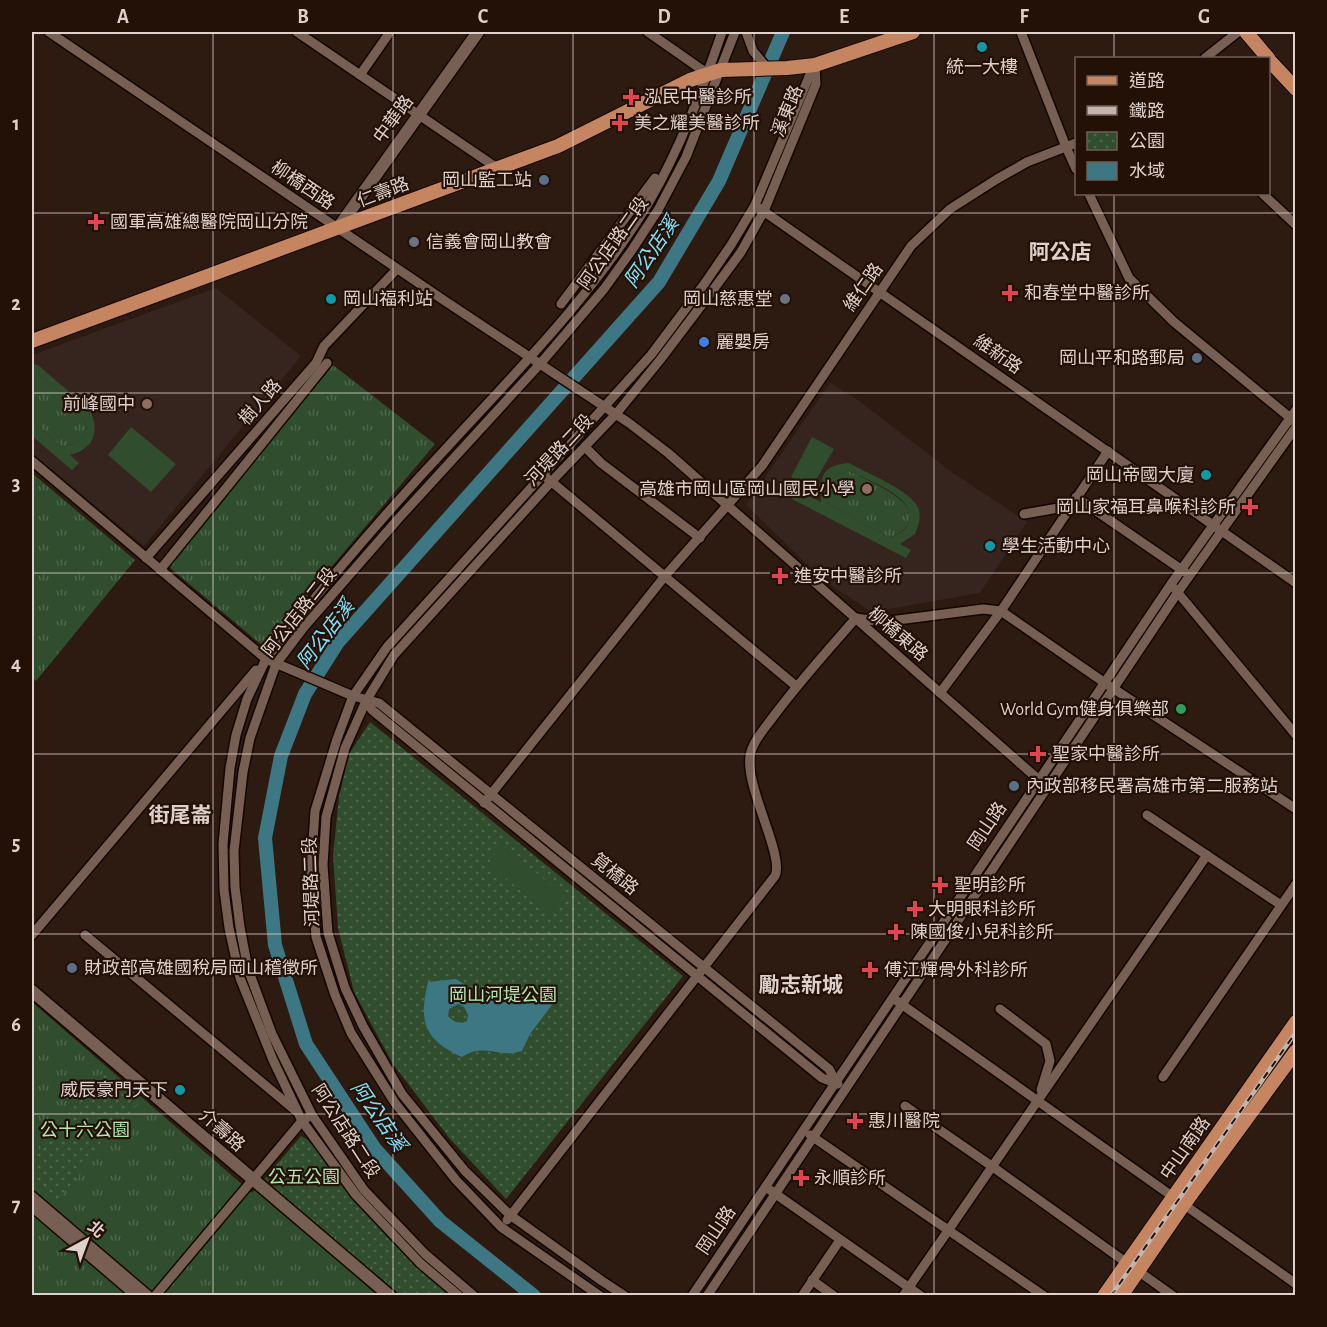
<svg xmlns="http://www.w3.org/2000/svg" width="1327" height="1327" font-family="'Alegreya Sans','Noto Sans TC',sans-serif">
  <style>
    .education { fill: #36251e }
    .grass { fill: url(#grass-tufts) }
    .park { fill: url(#park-dots) }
    .pitch { fill: #304e2e; fill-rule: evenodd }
    .water { fill: #3d7784; fill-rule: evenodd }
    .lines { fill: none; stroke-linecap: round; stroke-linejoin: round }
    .river { stroke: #3d7784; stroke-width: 14 }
    .street-casing { stroke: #140501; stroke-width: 12 }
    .secondary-casing { stroke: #140501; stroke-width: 15 }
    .primary-casing { stroke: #140501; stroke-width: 16 }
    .street { stroke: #775f54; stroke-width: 9 }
    .secondary { stroke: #775f54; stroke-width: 12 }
    .primary { stroke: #c58560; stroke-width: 14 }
    .rail-casing { stroke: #c3b4ae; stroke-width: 4.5 }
    .rail { stroke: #231108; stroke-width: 2; stroke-dasharray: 7; stroke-linecap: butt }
    .grid { fill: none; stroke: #ded0ca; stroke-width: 1.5; stroke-opacity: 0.55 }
    .culture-dot { fill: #0f9aa8; stroke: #231108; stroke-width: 2 }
    .health-dot { fill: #e0444e; stroke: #231108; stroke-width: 2 }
    .service-dot { fill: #5c6f8a; stroke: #231108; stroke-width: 2 }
    .worship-dot { fill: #6b7280; stroke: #231108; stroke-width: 2 }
    .shop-dot { fill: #3f7fe0; stroke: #231108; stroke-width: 2 }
    .education-dot { fill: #8d6e63; stroke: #231108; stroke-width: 2 }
    .leisure-dot { fill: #2e9e5b; stroke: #231108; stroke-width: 2 }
    .labels { text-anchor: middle; stroke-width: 4.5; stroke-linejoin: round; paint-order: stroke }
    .poi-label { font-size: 18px; fill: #ded0ca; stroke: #231108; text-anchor: start }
    .street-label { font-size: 18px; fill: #ded0ca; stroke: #231108 }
    .park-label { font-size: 18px; fill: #b2e6ad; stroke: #231108 }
    .water-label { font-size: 20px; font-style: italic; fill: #83e0f7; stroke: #231108 }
    .quarter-label { font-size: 21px; font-weight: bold; fill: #ded0ca; stroke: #231108 }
    .neatline { fill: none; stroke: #ded0ca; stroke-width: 2 }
    .grid-label { font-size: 20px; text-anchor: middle; font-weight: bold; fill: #ded0ca }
  </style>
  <defs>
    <pattern id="grass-tufts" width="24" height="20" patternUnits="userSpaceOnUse" patternTransform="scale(1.5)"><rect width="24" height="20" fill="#304e2e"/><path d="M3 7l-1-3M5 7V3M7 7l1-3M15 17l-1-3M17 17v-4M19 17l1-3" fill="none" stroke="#4e664b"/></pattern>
    <pattern id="park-dots" width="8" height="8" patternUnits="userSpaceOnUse" patternTransform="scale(1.5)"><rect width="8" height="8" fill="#304e2e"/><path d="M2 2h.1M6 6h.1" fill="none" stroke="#4e664b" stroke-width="1.8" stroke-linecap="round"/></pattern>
  </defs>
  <rect width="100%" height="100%" fill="#2d1a11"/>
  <!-- education -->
  <g class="education">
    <path d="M216,288l85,68 -157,190 -112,-93v-98z"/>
    <path d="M830,383l28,17 95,73 74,49 -47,71 -108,19 -48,-31 -78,-76z"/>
  </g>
  <!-- grass -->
  <g class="grass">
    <path d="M333,365l102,79 -171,203 -96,-81z"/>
    <path d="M36,372c20,17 86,61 26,75l-30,-27v-47z"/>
    <path d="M849,471c23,12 97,40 41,67l-61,-34c-6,-21 0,-27 20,-33z"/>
    <path d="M32,473l103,87 -99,121 -4,-4z"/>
    <path d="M32,1002l220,191 49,-57 7,4 48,55 103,100h-427z"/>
  </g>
  <!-- park -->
  <g class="park">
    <path d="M370,722l313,254 -177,223 -56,-60 -57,-75 -39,-72 -16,-64 -5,-72 6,-59 10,-43z"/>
    <path d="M103,1072l36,30 -83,100 -24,-20v-24z"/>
    <path d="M303,1140l6,3c40,55 86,108 138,152h-40l-135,-113v-6z"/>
  </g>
  <!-- pitch -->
  <g class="pitch">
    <path d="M32,364l6,1 52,45c10,22 4,39 -20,45l9,8 -7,7 -40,-34v-16l30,27c60,-14 -6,-58 -26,-75l-4,1z"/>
    <path d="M131,427l45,37 -25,28 -43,-37z"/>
    <path d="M812,437l22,12 -23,39 -20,-11z"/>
    <path d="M849,463c17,10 65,28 70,47 2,8 -1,16 -4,24l-15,10 11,6 -5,8 -114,-59 4,-9 25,12c0,-24 -2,-36 28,-39zM849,471c18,9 63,24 61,47 -1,11 -11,16 -20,20l-61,-34c-6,-21 0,-27 20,-33z"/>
    <path d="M503,844l60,52 -15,18 -60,-51z"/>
  </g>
  <!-- water -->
  <path class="water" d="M456,979l11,7 5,12 6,4 45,-15h12l14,7 3,11 -22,29 -8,17c-25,8 -36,-9 -60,6 -37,-17 -44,-34 -34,-75zM458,1004l6,3 4,8 -1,6c-8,4 -13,1 -19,-5l1,-7z"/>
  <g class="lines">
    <!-- river -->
    <path class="river" d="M534,1296l-94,-75 -65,-72 -69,-105 -31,-99 -10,-107 16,-82 24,-62 33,-52 321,-360 60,-101 64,-149"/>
    <!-- street casing -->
    <g class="street-casing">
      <g id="street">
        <path d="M49,32l396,269 184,122 39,30 379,334"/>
        <path d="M297,32l200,136"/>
        <path d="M648,32l60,42"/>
        <path d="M746,32l7,19 14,17"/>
        <path d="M1021,32l45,115 10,22"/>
        <path d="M1205,58l33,-26"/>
        <path d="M360,75l30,-43"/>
        <path d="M1089,194l40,84 45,44 120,99"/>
        <path d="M1263,194l33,31"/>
        <path d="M759,208l537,375"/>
        <path d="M561,304l94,-126"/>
        <path d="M585,447l16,16 99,75"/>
        <path d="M32,461l234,198 87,37 26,7 450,366 7,13"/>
        <path d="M547,478l249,208"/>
        <path d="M1076,497l109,75"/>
        <path d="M1024,514l46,-8"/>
        <path d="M146,558l170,-195 8,-17 73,-77"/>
        <path d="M160,570l167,-207"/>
        <path d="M1174,588l122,147"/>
        <path d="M940,693l61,-82 107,-160"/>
        <path d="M366,701l6,9 450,368 16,6"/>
        <path d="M484,803l181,-227 97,-110 149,-220 39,-37 47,-30 30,-17 49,-19"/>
        <path d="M1147,815l134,90"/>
        <path d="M32,935l224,-265"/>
        <path d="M85,935l211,176"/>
        <path d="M897,1001l399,283"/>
        <path d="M1000,1009l46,35 4,17 -9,29"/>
        <path d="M1163,1077l133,-193"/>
        <path d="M905,1106l88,61 180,129"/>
        <path d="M810,1135l234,161"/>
        <path d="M770,1190l151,106"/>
        <path d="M32,1196l117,100"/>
        <path d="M32,1207l104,89"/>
        <path d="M507,1220l268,-344c10,-19 -30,-89 -25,-120 2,-14 15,-28 23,-39 26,-35 54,-66 83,-99l26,4 101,-13 18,2 104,72 191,126"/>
        <path d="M812,1280l22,16"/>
        <path d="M155,1296l147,-175 5,-3"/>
        <path d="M459,1296l-39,-33 -64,-68 -54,-74 -29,-61 -33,-82 -11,-50 -5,-38 -1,-46 7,-76 6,-33 11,-36 19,-40 16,-21c54,-67 110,-132 169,-195 70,-76 145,-152 198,-241 31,-53 53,-112 73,-170"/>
        <path d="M474,1296l-49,-42 -61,-64 -52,-75 -40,-81 -24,-65 -8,-42 -5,-40 -1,-36 9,-79 7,-34 26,-74 28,-37 95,-109 141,-154 64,-75 28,-39 26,-40 28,-53 49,-125"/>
        <path d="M600,1296l-99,-69 -45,-47 -61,-77 -44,-70 -16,-38 -19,-58 -5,-68 4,-58 22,-72 16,-43 34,-49 264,-292 54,-72 26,-38 24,-40 59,-140"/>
        <path d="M625,1296l-23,-15 -92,-66 -45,-44 -63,-77 -39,-68 -18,-38 -17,-55 -5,-68 3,-48 19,-69 21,-47 28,-46 157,-173 65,-68 44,-54 53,-70 28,-38 23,-41 52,-127 -1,-19"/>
        <path d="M692,1296l479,-712 125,-174"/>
        <path d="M707,1296l471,-704 118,-165"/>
        <path d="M802,1296l38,-56"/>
        <path d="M903,1296l304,-441"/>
      </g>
    </g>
    <!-- secondary casing -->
    <g class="secondary-casing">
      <g id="secondary">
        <path d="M338,228l140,-196"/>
        <path d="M32,991l358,305"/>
      </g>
    </g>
    <!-- primary casing -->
    <g class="primary-casing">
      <g id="primary">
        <path d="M1246,32l22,26"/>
        <path d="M1268,59l28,30"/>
        <path d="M32,341l526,-195 132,-66 31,-10 66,-2 28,-3 98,-33"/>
        <path d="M1104,1296l192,-274"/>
        <path d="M1121,1296l63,-92 112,-153"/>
      </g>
    </g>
    <!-- street -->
    <use href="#street" class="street"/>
    <!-- secondary -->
    <use href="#secondary" class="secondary"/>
    <!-- primary -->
    <use href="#primary" class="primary"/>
    <!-- rail casing -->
    <g class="rail-casing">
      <path id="rail" d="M1111,1296l185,-264"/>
    </g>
    <!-- rail -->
    <use href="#rail" class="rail"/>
  </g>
  <!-- grid -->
  <path class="grid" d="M213,32v1264M393,32v1264M573,32v1264M754,32v1264M934,32v1264M1114,32v26M1114,194v1102M32,213h1264M32,393h1264M32,573h1264M32,754h1264M32,934h1264M32,1114h1264"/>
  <!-- markers -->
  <g class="culture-dot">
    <circle cx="982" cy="47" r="6"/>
    <circle cx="331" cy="299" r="6"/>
    <circle cx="1206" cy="475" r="6"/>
    <circle cx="990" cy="546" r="6"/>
    <circle cx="180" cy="1090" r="6"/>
  </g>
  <g class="health-dot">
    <path d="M628 88h6v6h6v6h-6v6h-6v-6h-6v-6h6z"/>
    <path d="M617 114h6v6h6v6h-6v6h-6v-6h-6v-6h6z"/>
    <path d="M93 213h6v6h6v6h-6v6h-6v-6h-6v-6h6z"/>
    <path d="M1007 284h6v6h6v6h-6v6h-6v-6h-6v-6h6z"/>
    <path d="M1247 498h6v6h6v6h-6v6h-6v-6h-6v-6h6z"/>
    <path d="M777 567h6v6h6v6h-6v6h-6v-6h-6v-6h6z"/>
    <path d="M1035 745h6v6h6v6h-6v6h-6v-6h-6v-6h6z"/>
    <path d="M937 876h6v6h6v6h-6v6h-6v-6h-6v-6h6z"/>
    <path d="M912 900h6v6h6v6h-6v6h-6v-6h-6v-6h6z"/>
    <path d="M893 923h6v6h6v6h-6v6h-6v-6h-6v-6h6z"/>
    <path d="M867 961h6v6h6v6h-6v6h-6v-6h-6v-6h6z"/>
    <path d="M852 1112h6v6h6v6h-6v6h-6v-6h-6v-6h6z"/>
    <path d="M798 1169h6v6h6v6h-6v6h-6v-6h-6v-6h6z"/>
  </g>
  <g class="service-dot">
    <circle cx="544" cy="180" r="6"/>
    <circle cx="1197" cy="358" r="6"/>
    <circle cx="1014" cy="786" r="6"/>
    <circle cx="72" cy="968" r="6"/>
  </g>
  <g class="worship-dot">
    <circle cx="414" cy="242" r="6"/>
    <circle cx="785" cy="299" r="6"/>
  </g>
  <circle class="shop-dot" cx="704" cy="342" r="6"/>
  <g class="education-dot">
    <circle cx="147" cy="404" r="6"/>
    <circle cx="867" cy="489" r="6"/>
  </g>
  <circle class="leisure-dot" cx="1181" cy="709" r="6"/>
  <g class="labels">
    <!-- poi labels -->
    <g class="poi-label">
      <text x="982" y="73" text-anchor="middle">統一大樓</text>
      <text x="644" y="103">泓民中醫診所</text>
      <text x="634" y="129">美之耀美醫診所</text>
      <text x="532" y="186" text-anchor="end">岡山監工站</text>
      <text x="110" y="228">國軍高雄總醫院岡山分院</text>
      <text x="426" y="248">信義會岡山教會</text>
      <text x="1024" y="299">和春堂中醫診所</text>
      <text x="343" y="305">岡山福利站</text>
      <text x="773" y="305" text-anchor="end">岡山慈惠堂</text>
      <text x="716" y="348">麗嬰房</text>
      <text x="1185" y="364" text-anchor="end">岡山平和路郵局</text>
      <text x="135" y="410" text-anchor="end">前峰國中</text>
      <text x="1194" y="481" text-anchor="end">岡山帝國大廈</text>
      <text x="855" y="495" text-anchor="end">高雄市岡山區岡山國民小學</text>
      <text x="1236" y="513" text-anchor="end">岡山家福耳鼻喉科診所</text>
      <text x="1002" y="552">學生活動中心</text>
      <text x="794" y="582">進安中醫診所</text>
      <text x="1169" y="715" text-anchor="end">World Gym健身俱樂部</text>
      <text x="1052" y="760">聖家中醫診所</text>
      <text x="1026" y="792">內政部移民署高雄市第二服務站</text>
      <text x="954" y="891">聖明診所</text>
      <text x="928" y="915">大明眼科診所</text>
      <text x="910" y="938">陳國俊小兒科診所</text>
      <text x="84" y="974">財政部高雄國稅局岡山稽徵所</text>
      <text x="884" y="976">傅江輝骨外科診所</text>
      <text x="168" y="1096" text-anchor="end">威辰豪門天下</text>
      <text x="868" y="1127">惠川醫院</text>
      <text x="814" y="1184">永順診所</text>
    </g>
    <!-- street labels -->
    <g class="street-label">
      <text transform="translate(787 111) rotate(-68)" y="6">溪東路</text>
      <text transform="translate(393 119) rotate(-54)" y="6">中華路</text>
      <text transform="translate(303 185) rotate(34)" y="6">柳橋西路</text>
      <text transform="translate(383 192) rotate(-21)" y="6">仁壽路</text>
      <text transform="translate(613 243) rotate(-55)" y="6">阿公店路二段</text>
      <text transform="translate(863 287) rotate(-55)" y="6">維仁路</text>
      <text transform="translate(998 354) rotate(35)" y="6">維新路</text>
      <text transform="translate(260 402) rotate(-49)" y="6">樹人路</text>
      <text transform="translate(559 450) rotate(-47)" y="6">河堤路二段</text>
      <text transform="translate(299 612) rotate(-52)" y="6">阿公店路二段</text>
      <text transform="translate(898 634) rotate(41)" y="6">柳橋東路</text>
      <text transform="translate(987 826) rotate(-56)" y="6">岡山路</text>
      <text transform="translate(615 874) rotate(39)" y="6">筧橋路</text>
      <text transform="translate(311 882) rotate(-92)" y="6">河堤路二段</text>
      <text transform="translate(222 1130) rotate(41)" y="6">介壽路</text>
      <text transform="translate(346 1131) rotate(57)" y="6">阿公店路二段</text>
      <text transform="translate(1185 1148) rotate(-55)" y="6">中山南路</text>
      <text transform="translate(716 1230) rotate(-56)" y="6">岡山路</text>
    </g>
    <!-- park labels -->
    <g class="park-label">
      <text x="503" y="1001">岡山河堤公園</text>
      <text x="85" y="1136">公十六公園</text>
      <text x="304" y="1183">公五公園</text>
    </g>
    <!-- water labels -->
    <g class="water-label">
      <text transform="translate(651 252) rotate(-56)" y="7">阿公店溪</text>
      <text transform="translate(325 634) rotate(-53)" y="7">阿公店溪</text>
      <text transform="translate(379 1116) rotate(55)" y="7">阿公店溪</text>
    </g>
    <!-- quarter labels -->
    <g class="quarter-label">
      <text x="1060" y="259">阿公店</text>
      <text x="180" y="822">街尾崙</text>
      <text x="801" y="992">勵志新城</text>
    </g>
  </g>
  <!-- border -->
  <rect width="1327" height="1327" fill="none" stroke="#231108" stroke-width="66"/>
  <!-- legend -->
  <rect x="1075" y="57" width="195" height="138" fill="#231108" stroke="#6e5d56" stroke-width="1.5"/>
  <rect x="1087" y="76" width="30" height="9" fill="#c58560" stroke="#6e5d56" stroke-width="1.5"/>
  <text x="1129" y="87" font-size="18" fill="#ded0ca">道路</text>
  <rect x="1087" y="106" width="30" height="9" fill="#c3b4ae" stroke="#6e5d56" stroke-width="1.5"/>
  <text x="1129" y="117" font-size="18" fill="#ded0ca">鐵路</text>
  <rect x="1087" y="132" width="30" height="18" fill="url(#park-dots)" stroke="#6e5d56" stroke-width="1.5"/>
  <text x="1129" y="147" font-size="18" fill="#ded0ca">公園</text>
  <rect x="1087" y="162" width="30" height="18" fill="#3d7784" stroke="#6e5d56" stroke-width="1.5"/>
  <text x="1129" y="177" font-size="18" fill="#ded0ca">水域</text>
  <!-- north arrow -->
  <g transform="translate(87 1240) rotate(41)" stroke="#231108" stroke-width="4.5" paint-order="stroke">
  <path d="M0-4.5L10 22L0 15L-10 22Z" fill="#ded0ca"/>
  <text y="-9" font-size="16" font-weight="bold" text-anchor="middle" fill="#ded0ca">北</text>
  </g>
  <rect x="33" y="33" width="1261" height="1261" class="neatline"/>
  <g class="grid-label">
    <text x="123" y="23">A</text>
    <text x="303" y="23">B</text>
    <text x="483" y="23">C</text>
    <text x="664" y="23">D</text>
    <text x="844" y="23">E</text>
    <text x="1024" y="23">F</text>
    <text x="1204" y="23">G</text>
    <text x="16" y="130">1</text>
    <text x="16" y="310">2</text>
    <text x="16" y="490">3</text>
    <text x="16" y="670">4</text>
    <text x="16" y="850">5</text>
    <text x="16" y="1031">6</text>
    <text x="16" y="1211">7</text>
  </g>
</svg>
